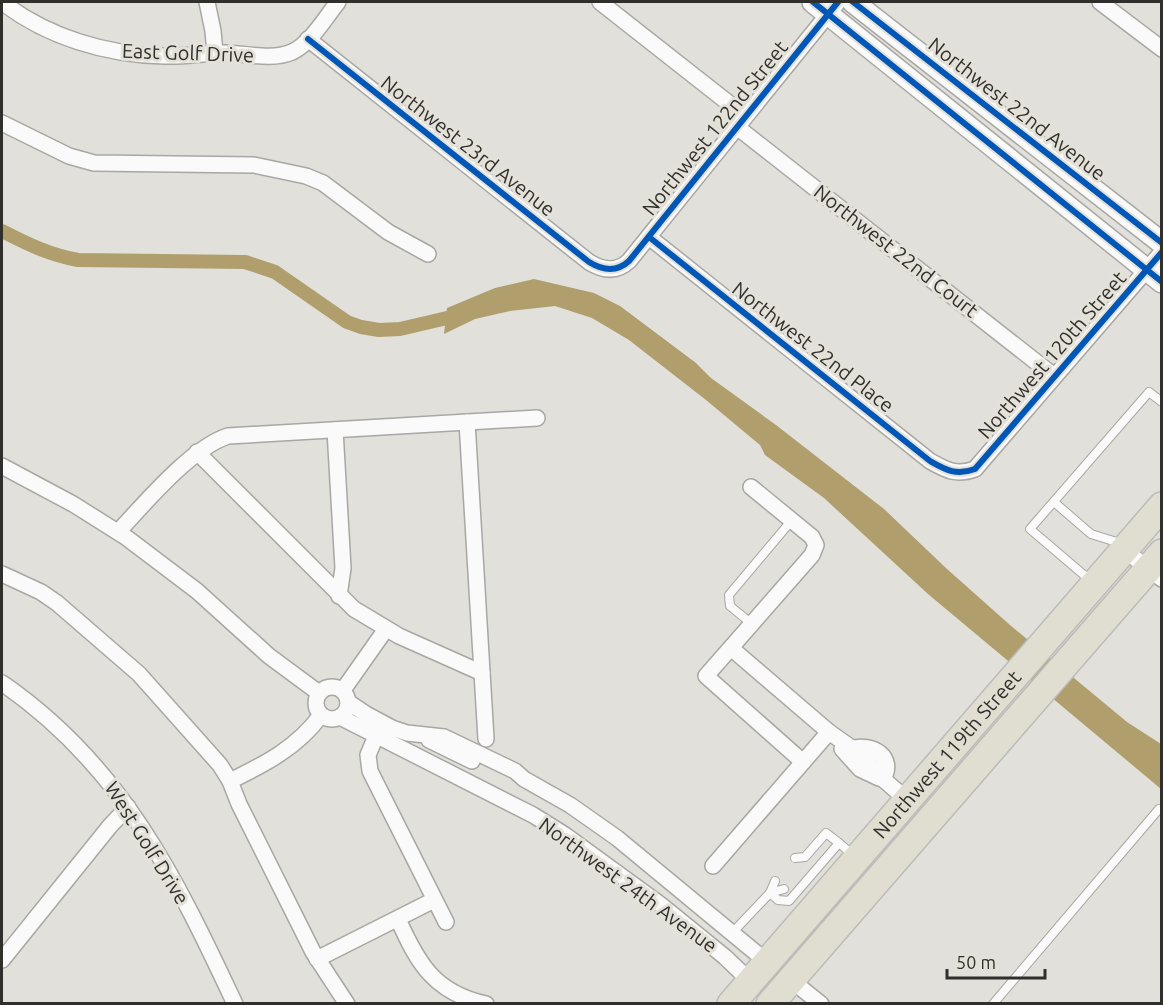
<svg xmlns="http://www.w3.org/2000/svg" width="1163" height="1005" font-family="Ubuntu,sans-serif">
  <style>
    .water { fill: #b09e6d }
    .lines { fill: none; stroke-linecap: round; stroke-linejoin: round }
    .canal { stroke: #b09e6d; stroke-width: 14 }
    .lane-casing { stroke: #a8a7a3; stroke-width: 10 }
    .street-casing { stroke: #a8a7a3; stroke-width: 18 }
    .secondary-casing { stroke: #a8a7a3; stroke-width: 24 }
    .highway-casing { stroke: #bcbbb8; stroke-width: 30 }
    .lane { stroke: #fafafa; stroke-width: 8 }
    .street { stroke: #fafafa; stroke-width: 15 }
    .secondary { stroke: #fafafa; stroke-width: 21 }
    .highway { stroke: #e0ddd1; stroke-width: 27 }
    .cycleway-casing { stroke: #e4e1d8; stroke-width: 10 }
    .cycleway { stroke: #0057b8; stroke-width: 6 }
    .labels { text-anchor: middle; stroke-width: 6; stroke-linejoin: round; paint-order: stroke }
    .street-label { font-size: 20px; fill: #302f2c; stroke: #e4e1d8 }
  </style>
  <rect width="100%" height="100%" fill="#e1e0db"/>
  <!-- water -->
  <path class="water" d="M534,279l60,14 26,13 76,57 15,15 65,47 108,84 63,60 63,56 117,97 34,22v45l-233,-195 -104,-96 -59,-43 -5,-10 -54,-45 -77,-60 -37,-22 -37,-12 -45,5 -35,8 -31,15 3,-26 48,-20z"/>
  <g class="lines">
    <!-- canal -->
    <path class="canal" d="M2,231c25,13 48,24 76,29l167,2 30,10 72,50 14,5 18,3 21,-1 47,-11 17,-6"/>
    <!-- lane casing -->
    <g class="lane-casing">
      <g id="lane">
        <path d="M1054,502l37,32 32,10"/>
        <path d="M1091,581l-61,-52 119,-137 13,10"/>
        <path d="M752,624l-22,-18 -1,-11 63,-75"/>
        <path d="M795,858l10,-1 21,-24 13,10"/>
        <path d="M770,893l14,-4"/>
        <path d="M770,893l5,-12"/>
        <path d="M732,933l38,-40 8,7 11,1 50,-58 14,12"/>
        <path d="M993,1004l166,-195"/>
      </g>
    </g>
    <!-- street casing -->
    <g class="street-casing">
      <g id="street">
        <path d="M2,2c45,35 105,53 162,54 20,1 40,-3 60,-3 21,0 47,8 68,-1 19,-9 33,-34 46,-50"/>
        <path d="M207,2l6,29 2,22"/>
        <path d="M600,2l145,114"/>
        <path d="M1100,2l62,47"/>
        <path d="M308,39l281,223c13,8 27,11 40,-1l209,-259"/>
        <path d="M2,123l67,33 25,7 160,2 52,11 17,7 65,49 40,22"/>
        <path d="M737,127l317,249"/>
        <path d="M649,237l281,224c16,9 26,15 45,8l187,-217"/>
        <path d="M467,422l19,317"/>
        <path d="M335,430l8,138 -4,28"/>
        <path d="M197,452l157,157 45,27 83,37"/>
        <path d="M2,466l71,38 54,34 70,53 72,65 50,37"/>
        <path d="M751,487l61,50 4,8 -4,10 -106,121 97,86"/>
        <path d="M118,532c27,-29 73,-84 110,-96l309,-18"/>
        <path d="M1123,549l39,30"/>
        <path d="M2,574l39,18 16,11 82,71 81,91 10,16 9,23 74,148 34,52"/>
        <path d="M731,648l98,84 34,24 20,23 24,21"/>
        <path d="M2,683c119,82 173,193 233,321"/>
        <circle cx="332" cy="703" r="16"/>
        <path d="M343,690l43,-61"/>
        <path d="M348,702l18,12 26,14 15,5 37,4 71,34 9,8 46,26 47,33 150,124"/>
        <path d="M340,717l193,98 32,20 96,70 64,52 25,24"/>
        <path d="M376,736l-8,19 2,16 76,151"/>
        <path d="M429,740l43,21"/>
        <path d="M842,749l18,20 19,9"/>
        <path d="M851,749c21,-7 45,8 32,30"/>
        <path d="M230,781c35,-17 68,-34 91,-66"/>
        <path d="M713,866l116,-134"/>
        <path d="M398,919c20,45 37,74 88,85"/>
        <path d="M317,959l117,-59"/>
        <path d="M2,960l108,-134 18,-19"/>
        <path d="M791,980l30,24"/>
      </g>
    </g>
    <!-- secondary casing -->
    <g class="secondary-casing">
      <g id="secondary">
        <path d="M813,2l349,280"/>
        <path d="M853,2l309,241"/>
      </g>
    </g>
    <!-- highway casing -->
    <g class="highway-casing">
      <g id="highway">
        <path id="s1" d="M731,1004l431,-498"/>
        <path d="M770,1004l392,-451"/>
      </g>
    </g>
    <!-- lane -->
    <use href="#lane" class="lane"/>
    <!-- street -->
    <use href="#street" class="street"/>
    <!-- secondary -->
    <use href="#secondary" class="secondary"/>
    <!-- highway -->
    <use href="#highway" class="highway"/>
    <!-- cycleway casing -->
    <g class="cycleway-casing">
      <g id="cycleway">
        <path d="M813,2l349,280"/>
        <path d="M853,2l309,241"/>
        <path d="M308,39l281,223c13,8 27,11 40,-1l209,-259"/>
        <path d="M649,237l281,224c16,9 26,15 45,8l187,-217"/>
      </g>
    </g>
    <!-- cycleway -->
    <use href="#cycleway" class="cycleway"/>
  </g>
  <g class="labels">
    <!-- street labels -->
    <g class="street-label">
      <text transform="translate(188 53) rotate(2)" y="7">East Golf Drive</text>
      <text transform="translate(1017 109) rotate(38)" y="7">Northwest 22nd Avenue</text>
      <text transform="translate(715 128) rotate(-51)" y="7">Northwest 122nd Street</text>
      <text transform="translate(468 146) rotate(38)" y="7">Northwest 23rd Avenue</text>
      <text transform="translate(896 251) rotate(38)" y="7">Northwest 22nd Court</text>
      <text transform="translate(813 347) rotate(38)" y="7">Northwest 22nd Place</text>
      <text transform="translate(1052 355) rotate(-49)" y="7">Northwest 120th Street</text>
      <text dy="7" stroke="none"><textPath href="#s1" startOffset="330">Northwest 119th Street</textPath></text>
      <text transform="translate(147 843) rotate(58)" y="7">West Golf Drive</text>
      <text transform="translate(628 885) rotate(36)" y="7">Northwest 24th Avenue</text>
    </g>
  </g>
  <!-- border -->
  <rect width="1163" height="1005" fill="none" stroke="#302f2c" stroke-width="6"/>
  <!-- scale -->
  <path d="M947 969v9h98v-9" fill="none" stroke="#302f2c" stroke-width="3"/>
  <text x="956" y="969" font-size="18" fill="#302f2c" stroke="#e4e1d8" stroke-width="4.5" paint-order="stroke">50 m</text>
</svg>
